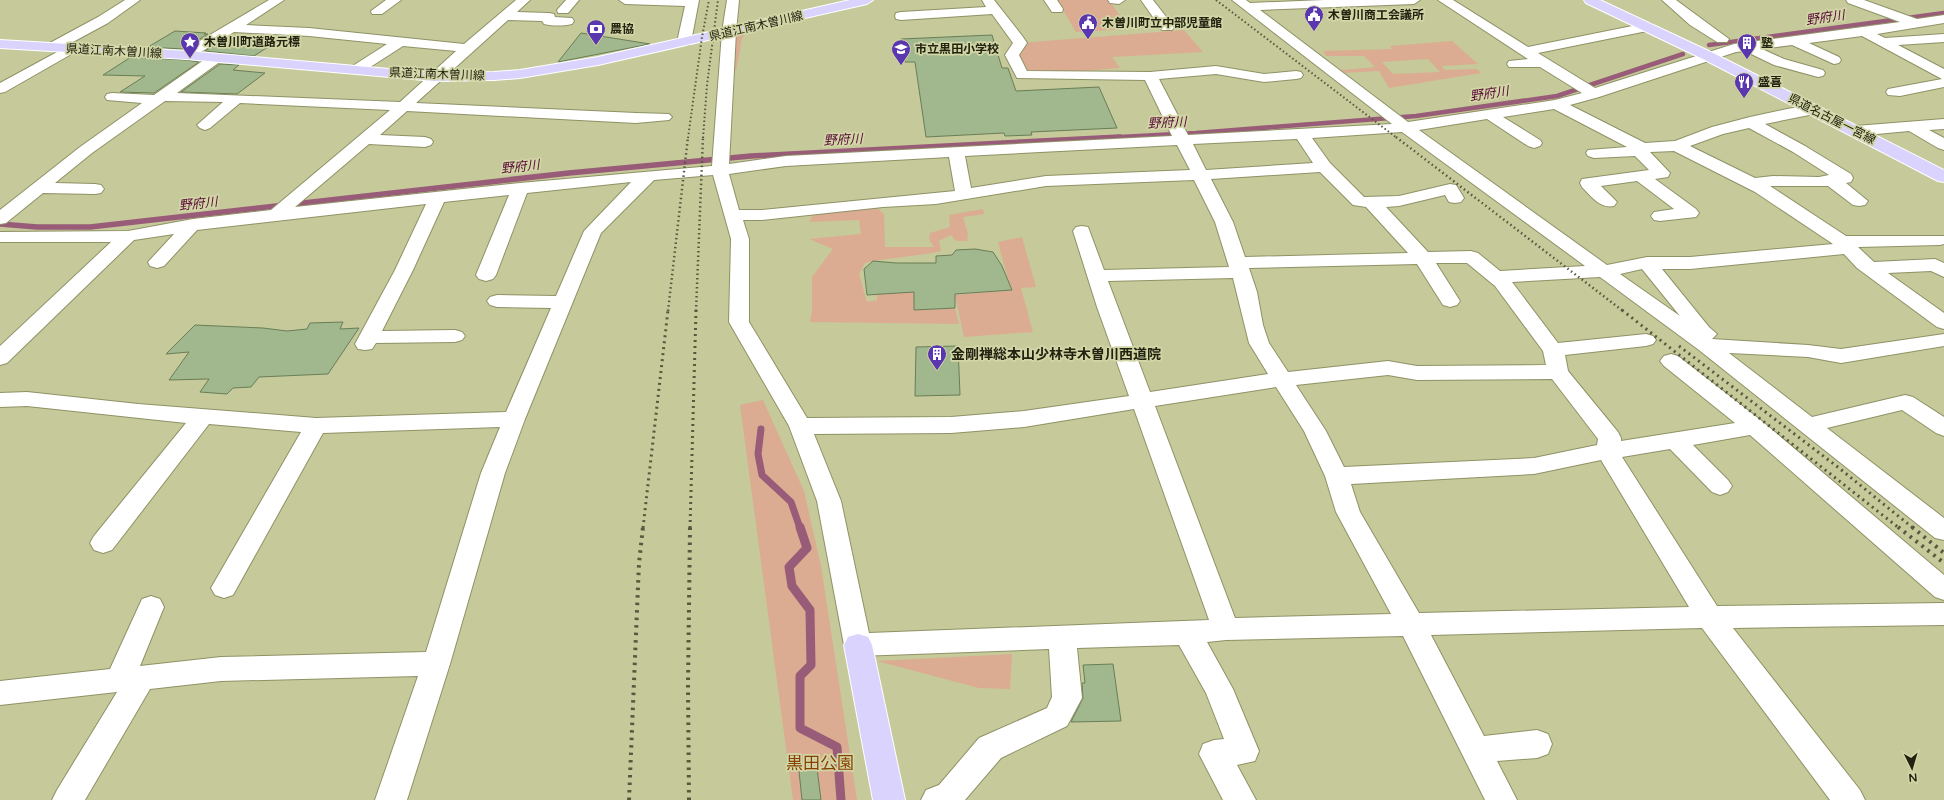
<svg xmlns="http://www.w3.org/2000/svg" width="1944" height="800" font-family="'Varela Round','Noto Sans JP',sans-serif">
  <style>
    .green { fill: #dbac91; fill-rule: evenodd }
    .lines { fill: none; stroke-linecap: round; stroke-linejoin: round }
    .stream-far3 { stroke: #985b78; stroke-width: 4.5 }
    .stream-far2 { stroke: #985b78; stroke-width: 5.5 }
    .stream-far1 { stroke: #985b78; stroke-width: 7 }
    .stream { stroke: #985b78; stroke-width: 9 }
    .building { fill: #a1b78d; stroke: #697e57 }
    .minor-casing { stroke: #8f9265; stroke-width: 2 }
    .major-casing { stroke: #fff; stroke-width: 2 }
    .minor { fill: #fff; fill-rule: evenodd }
    .major { fill: #d9d3fd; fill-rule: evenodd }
    .rail-far3 { stroke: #57593d; stroke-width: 2; stroke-dasharray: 1.5 2.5; stroke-linecap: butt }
    .rail-far2 { stroke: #57593d; stroke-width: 2.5; stroke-dasharray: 1.5 3; stroke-linecap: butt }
    .rail-far1 { stroke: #57593d; stroke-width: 3; stroke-dasharray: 2 4; stroke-linecap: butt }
    .rail { stroke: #57593d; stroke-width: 4; stroke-dasharray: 2.5 5; stroke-linecap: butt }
    .labels { text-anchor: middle; stroke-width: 3.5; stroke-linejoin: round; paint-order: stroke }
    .far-poi-label { font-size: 12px; font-weight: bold; fill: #212210; stroke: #d2d6a6; text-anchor: start }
    .far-street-label { font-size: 12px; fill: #212210; stroke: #d2d6a6 }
    .far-water-label { font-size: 13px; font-style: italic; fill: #590a38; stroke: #d2d6a6 }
    .poi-label { font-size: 14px; font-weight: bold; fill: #212210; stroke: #d2d6a6; text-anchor: start }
    .near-park-label { font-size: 17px; fill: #883f01; stroke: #d2d6a6 }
  </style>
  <rect width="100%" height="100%" fill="#c6c99a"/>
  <!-- green -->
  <g class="green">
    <path d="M1057,0h52l20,29 -53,3z"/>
    <path d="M751,27l-9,11 -6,33h-9l2,-39z"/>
    <path d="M1184,30l19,22 -91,5 8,11 -87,7 -21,-20 8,-12z"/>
    <path d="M1452,41l26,23 -37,2 4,4 32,-1 4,4 -92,15 -10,-17 -37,2 -9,-2 42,-4 -11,-11h-38l-3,-5 69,-2 -2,-3zM1428,59l12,13 -47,2 -11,-12z"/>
    <path d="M877,208l7,6 1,33h49l-5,-8 1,-6 20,-6 -1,-12 34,-6 1,5 -21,3 5,17 -1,7h-11l-5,-6 -12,6 2,10c-26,6 -51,6 -76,12l-6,11 8,28 10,-2v-6l37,-2v18l41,-2 4,16 -149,-2 2,-10v-35l21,-28 -24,-10 52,-5 -2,-14 -50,2 6,-9z"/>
    <path d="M1022,237l14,50 -15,1 12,44 -69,5 -9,-42 56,-5 -13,-48z"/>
    <path d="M763,400l41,91 17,75 36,234h-64l-53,-395z"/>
    <path d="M1012,654l-2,35 -31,-1 -102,-27z"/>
  </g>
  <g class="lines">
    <!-- stream-far3 -->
    <g class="stream-far3">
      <path d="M1709,45l235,-32"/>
      <path d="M1101,138l95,-5 220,-17 141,-20 126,-42"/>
    </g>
    <!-- stream-far2 -->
    <path class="stream-far2" d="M0,224l37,3h53l479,-54 182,-17 369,-19"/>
    <!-- stream-far1 -->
    <path class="stream-far1" d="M761,429l-3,25 4,21 29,27 9,26"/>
    <!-- stream -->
    <path class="stream" d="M800,527l7,21 -18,19 3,19 18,24 1,55 -11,11v52l37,19 4,53"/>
  </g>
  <!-- building -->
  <g class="building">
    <path d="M175,31l31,2 -2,1h4l-25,15 -35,-2z"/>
    <path d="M581,33l69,11 -92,18z"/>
    <path d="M992,35l10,33h6l8,23 83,-4 18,41 -86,4 1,3 -27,1 -1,-3 -78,4 -11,-75h-10l-4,-23z"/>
    <path d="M230,36l20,1 -5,3 5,1 -3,2h10l-4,3 15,1 -14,9 -49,-5z"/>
    <path d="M131,57l55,3 13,2 -45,31 -34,-1 25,-16 -42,-1z"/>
    <path d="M220,64l19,1 -6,5 32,3 -28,21 -56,-2z"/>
    <path d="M975,249l18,3 9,14 10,24 -57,4v14l-41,2v-18l-47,3 -3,-26 9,-8 23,2h40v-7l16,-1 4,-5z"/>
    <path d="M343,322l-3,7 19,-1 -31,46 -69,3 -8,10 -18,1 -6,6 -27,-2 9,-13 -40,1 20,-28 -23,2 29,-29 68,3 24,3 20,-2 3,-6z"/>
    <path d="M958,346l2,49 -45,1 1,-49z"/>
    <path d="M1113,664l8,57 -50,1 12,-24 -1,-15h3l-2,-18z"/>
    <path d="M817,768l4,32h-19l-3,-29z"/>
  </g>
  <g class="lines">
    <!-- minor casing -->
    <g class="minor-casing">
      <g id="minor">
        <path d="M125,0h15l-32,23 -50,27h-10l-2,-3 2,-3 50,-27z"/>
        <path d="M269,0h15l-38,25 63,3 155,16 52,-44h14l-13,12 32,1 5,1 1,3 17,1 2,3 -2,3c-9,2 -19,2 -28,0l-2,-3 -34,-1 -92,83 220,10 33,1 3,3 -3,3 -33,3 -229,-12 -27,24 45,2 6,2 2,3 -2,3 -6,2 -56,-3 -74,63 225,-24 192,-17 10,-134 5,-32h12l-3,32 -7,132 57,-8 386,-20 -27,-56 -128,-2 -12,-23 8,-12 -21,-29 -91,6 -5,-1 -1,-3 1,-3 5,-1 85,-5 -4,-7h12l29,37 4,6 -8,12 8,16 123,1 66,-6 48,8 32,-3 5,1 2,3 -2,3 -5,1 -32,3 -48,-8 -57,5 29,56 204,-11 -160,-124h14l4,3 74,-3h96l-6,4 -154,6 148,112 147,-22 27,-7 -42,-26h-31l-2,-3 2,-3 19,-2 -90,-59h15l75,47 119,-24 5,1 2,3 -2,3 -114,23 57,35 139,-44 166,-22 -52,-19 -2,-3h18l53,19 27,-4v8l-67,11 8,4 59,-4v8l-46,3 46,24v18l-44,9 -12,-1 -2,-3 2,-3 54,-10 -80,-43 -53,7 30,14 2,3 -2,3 -5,1 -42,-19 -30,4 22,10 39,11 2,3 -2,3 -5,1 -44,-12 -29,-14 -9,1 -137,45 -29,8 75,38 30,-2 37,-14 38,-10 37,-8 27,-4 5,2 3,3 -3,3 -54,11 40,22 46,28 2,4 -2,4 -5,1 22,18 -3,4 -6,1 -6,-1 -25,-19h-58l76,50h98v8l-4,1 -82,2 16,15 61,-3 9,4v14l-13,-6 -43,2 56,40v16l-7,-2 -80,-59 -13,-14 -154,15h-28l47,58 8,7 -5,5 96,6 33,4 103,-15v12l-103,17 -33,-6 -79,-4 83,64 93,-22 8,2 31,20v19l-8,-3 -34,-23 -75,18 117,90v22l-9,-2 -236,-188 -99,-73 -88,5 46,61 88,-9 7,2 3,4 -3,4 -7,2 -81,9 3,16 50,61 3,6v3l114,-18 -71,-57 -4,-5 4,-5 7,-2 7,2 85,66 181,153v25l-9,-3 -185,-162 -57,10 35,35 4,6 -4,6 -8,3 -8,-3 -42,-43 -48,8 95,149 227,-3v22l-211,3 127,162 5,10h-35l-128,-172 -271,7 53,101 53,-6 11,4 4,10 -4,10 -11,4 -40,3 20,39h-32l-82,-164 -177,4 -19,2 26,47 26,62 -4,10 -18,4 19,35h-33l-24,-46 4,-10 11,-4 10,-1 -18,-46 -27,-48 -102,3 5,50 -15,28 -66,32 -36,42h-44l5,-10 13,-5 40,-47 68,-30 5,-11 -3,-48 -191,7 -10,-3 -4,-8 -27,-144 -28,-75 -60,-104 2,-83 -18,-64 -59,5 -53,53 -76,186 -20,54 -55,191 -43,136h-32l43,-124 -197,5 -71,8 -65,111h-33l5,-10 60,-98 -117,13v-24l110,-12 32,-70 9,-3 9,3 4,8 -24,59 81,-9 205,-5 55,-179 19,-46 -177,6 -90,162 -9,3 -9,-3 -4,-7 90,-156 -92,-8 -97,126 -9,3 -9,-3 -4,-7 4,-7 92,-113 -159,-17 -27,1v-14l27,-1 111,12 178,14 190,-6 45,-104 -54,-1 -7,-2 -3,-4 3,-4 7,-2 59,1 28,-65 47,-49 -104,11 -31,82 -3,4 -7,2 -7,-2 -3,-4 33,-80 -65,7 -31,68 -31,61 73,-1 7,2 3,4 -3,4 -7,2 -79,1 -4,6 -7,1 -7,-1 -3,-5 40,-74 31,-66 -229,26 -33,36 -7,2 -7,-2 -2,-4 26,-28 -40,6 -127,123 -7,2v-19l111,-104h-111v-10l128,-1 65,-12 78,-9 119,-100 -150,-7 -30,25 -5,2 -5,-2 -3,-3 26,-23 -58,-1 -73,52 -37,30 40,1 6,1 3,4 -3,4 -6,1 -52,-1 -37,30 -6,1v-14l80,-63 62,-44 -35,-3 -2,-3 2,-3 5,-1 42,2 57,-40h10l2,3 -2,3 -44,32 223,9 56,-51 -53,-5 -42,27h-10l-2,-3 2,-3 36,-23 -78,-8 -75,-4 -43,26h-10l-2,-3 2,-3zM1554,109l73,38 -39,3 -2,3 2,3 6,2 41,-2 14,14 -67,9 -2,4 2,4c9,9 18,22 32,19l3,-4 -16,-16 36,-5 37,28 -20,3 -3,4 3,4 6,1 36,-4 3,-4 -3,-4 -41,-30 13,-2 2,-4 -20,-21 24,-1 81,41 78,52 -143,13h-43l-40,8 -188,-135 68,-11 41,27 6,2 6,-2 2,-3 -2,-3 -37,-23zM1749,128l44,24 36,23 -10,2 -46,-1 -18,2 -65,-32 33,-12zM1402,132l183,134 -85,5 -22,-18 -7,-2 -43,1 -42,-45 13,-1 46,-11 4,7 6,1 6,-1 3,-4 -8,-13 -6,-1 -51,12 -35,1 -34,-34 -18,-25zM1297,139l16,24 -107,7 -13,-26zM1177,145l13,25 -144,6 -75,12 -6,-32zM949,157l6,34 -193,19h-23l-10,-36 57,-8zM1320,172l33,33 13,2 42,46 -163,4 -12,-35 -22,-43zM1194,180l21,42 14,45 -125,3 -16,-43 -6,-1 -6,1 -3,4 24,76 32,89 -105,15 -73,6 -144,1 -58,-96v-83l-6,-19h19l121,-13 53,-3 110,-18zM1436,263h31l28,23 48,65 3,14 -129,1 -29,-5 -100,11 -19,-29 -6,-18 -6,-33 -8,-24 168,-4 26,41 7,2 7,-2 3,-4zM1642,269l38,47 -60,-42zM1233,278l16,65 19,31 -118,18 -42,-111zM1388,375l29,5 135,-1 46,60 -1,6 -63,13 -190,9 -18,-36 -30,-46zM1276,387l28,44 21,45 11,36 55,102 -156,4 -80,-212zM1134,409l75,211 -340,13 -28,-132 -27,-67 137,-1 73,-6zM1601,460l88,147 -270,6 -59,-101 -9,-28 183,-10z"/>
        <path d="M386,0h15l-19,14h-10l-1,-3z"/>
        <path d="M566,0h13l-11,13h-10l-1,-3z"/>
        <path d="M619,0h80l-8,42 -2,3h-10l-2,-3 8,-36 -60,-2z"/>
        <path d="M1044,0h13l6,9 -1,3h-10z"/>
        <path d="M1108,0h17l-6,4 -9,-1z"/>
        <path d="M1141,0h12l21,27 -2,3h-10z"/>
        <path d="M1662,0h14l53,39 -2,3h-10l-27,-17z"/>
        <path d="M70,45l5,1 2,3 -2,3 -70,40 -5,1v-10z"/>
        <path d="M1944,119v10l-15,1 15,8v12l-6,-2 -29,-17 -54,5 -6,-2 -2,-3 2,-3 6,-2z"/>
      </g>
    </g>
    <!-- major casing -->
    <g class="major-casing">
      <g id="major">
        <path d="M850,0h23l-6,4 -269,61 -78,13 -26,2 -59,1 -249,-22 -186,-11v-8l186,11 249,22 59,-1 26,-2 78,-13z"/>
        <path d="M1584,0h16l113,53 231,117v12l-6,-1 -235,-122 -117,-56z"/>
        <path d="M858,634l10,3 4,8 33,155h-32l-29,-155 4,-8z"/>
      </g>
    </g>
    <!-- minor -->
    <use href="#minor" class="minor"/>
    <!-- major -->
    <use href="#major" class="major"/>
    <!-- rail-far3 -->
    <g class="rail-far3">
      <path d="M1216,0l181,138"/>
      <path d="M688,138l14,-101 7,-37"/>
      <path d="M703,138l4,-53 11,-85"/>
    </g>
    <!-- rail-far2 -->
    <g class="rail-far2">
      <path d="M1396,137l227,174"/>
      <path d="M668,311l20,-174"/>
      <path d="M696,311l7,-174"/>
    </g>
    <!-- rail-far1 -->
    <g class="rail-far1">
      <path d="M1622,310l277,218"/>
      <path d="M1679,346l160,122 74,60"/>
      <path d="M643,528l25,-218"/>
      <path d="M690,528l6,-218"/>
    </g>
    <!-- rail -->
    <g class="rail">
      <path d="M1898,527l46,36"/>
      <path d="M1912,527l32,26"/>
      <path d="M629,800l10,-237 4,-36"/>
      <path d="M689,800l-1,-115 2,-158"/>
    </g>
  </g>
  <!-- icons -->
  <defs>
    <g id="civic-pin" transform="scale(1)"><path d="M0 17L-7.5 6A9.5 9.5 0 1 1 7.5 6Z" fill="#5b37af" stroke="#d2d6a6"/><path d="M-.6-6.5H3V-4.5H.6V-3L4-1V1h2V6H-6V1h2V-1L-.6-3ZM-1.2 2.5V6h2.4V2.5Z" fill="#fff"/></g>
    <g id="bank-pin" transform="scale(1)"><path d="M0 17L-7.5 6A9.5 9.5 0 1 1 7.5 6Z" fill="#5b37af" stroke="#d2d6a6"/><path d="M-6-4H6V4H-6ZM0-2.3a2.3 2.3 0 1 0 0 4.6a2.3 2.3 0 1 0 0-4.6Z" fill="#fff"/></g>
    <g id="sight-pin" transform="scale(1)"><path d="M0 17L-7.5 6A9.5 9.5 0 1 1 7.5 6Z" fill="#5b37af" stroke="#d2d6a6"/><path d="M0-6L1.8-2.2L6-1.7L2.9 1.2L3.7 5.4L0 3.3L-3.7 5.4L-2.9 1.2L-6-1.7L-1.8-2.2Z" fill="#fff"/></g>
    <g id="building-pin" transform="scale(1)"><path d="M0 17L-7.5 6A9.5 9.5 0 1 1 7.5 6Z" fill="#5b37af" stroke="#d2d6a6"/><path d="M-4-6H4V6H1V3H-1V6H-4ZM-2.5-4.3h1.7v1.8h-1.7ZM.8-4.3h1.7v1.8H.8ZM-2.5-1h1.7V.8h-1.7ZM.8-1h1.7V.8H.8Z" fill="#fff"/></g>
    <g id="school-pin" transform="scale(1)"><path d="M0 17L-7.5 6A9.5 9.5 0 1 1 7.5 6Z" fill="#5b37af" stroke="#d2d6a6"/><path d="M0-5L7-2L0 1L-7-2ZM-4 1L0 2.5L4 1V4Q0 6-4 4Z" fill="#fff"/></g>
    <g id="restaurant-pin" transform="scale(1)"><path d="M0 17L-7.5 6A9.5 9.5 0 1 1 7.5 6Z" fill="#5b37af" stroke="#d2d6a6"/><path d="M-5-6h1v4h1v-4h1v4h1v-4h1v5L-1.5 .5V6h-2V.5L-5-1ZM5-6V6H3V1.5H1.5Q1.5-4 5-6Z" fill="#fff"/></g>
  </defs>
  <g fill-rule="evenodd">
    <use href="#civic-pin" x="1314" y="15"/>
    <use href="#civic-pin" x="1088" y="23"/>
    <use href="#bank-pin" x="596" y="29"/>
    <use href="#sight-pin" x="190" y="42"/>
    <use href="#building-pin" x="1747" y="43"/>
    <use href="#school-pin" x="901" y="49"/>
    <use href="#restaurant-pin" x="1744" y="82"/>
    <use href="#building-pin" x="937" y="354"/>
  </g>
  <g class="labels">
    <!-- far-poi labels -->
    <g class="far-poi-label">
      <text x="1328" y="19">木曽川商工会議所</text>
      <text x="1102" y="27">木曽川町立中部児童館</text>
      <text x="610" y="33">農協</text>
      <text x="204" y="46">木曽川町道路元標</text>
      <text x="1761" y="47">塾</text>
      <text x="915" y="53">市立黒田小学校</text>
      <text x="1758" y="86">盛喜</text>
    </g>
    <!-- far-street labels -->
    <g class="far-street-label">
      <text transform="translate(756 26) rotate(-13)" y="4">県道江南木曽川線</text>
      <text transform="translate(114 51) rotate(3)" y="4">県道江南木曽川線</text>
      <text transform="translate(437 74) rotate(2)" y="4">県道江南木曽川線</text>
      <text transform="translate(1832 119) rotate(27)" y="4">県道名古屋一宮線</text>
    </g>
    <!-- far-water labels -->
    <g class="far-water-label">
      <text transform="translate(1825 17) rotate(-8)" y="5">野府川</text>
      <text transform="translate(1489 93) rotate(-8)" y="5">野府川</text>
      <text transform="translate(1167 122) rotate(-3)" y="5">野府川</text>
      <text transform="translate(843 139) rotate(-3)" y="5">野府川</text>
      <text transform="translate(520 166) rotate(-6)" y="5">野府川</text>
      <text transform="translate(198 203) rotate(-6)" y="5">野府川</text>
    </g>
    <!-- poi labels -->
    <g class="poi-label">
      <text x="951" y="359">金剛禅総本山少林寺木曽川西道院</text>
    </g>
    <!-- near-park labels -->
    <g class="near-park-label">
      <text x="820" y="769">黒田公園</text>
    </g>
  </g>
  <!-- north arrow -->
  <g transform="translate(1912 768) rotate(175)" stroke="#d2d6a6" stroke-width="3" paint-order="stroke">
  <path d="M0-3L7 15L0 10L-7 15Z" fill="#212210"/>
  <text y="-6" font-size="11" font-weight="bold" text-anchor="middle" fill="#212210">N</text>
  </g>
</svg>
